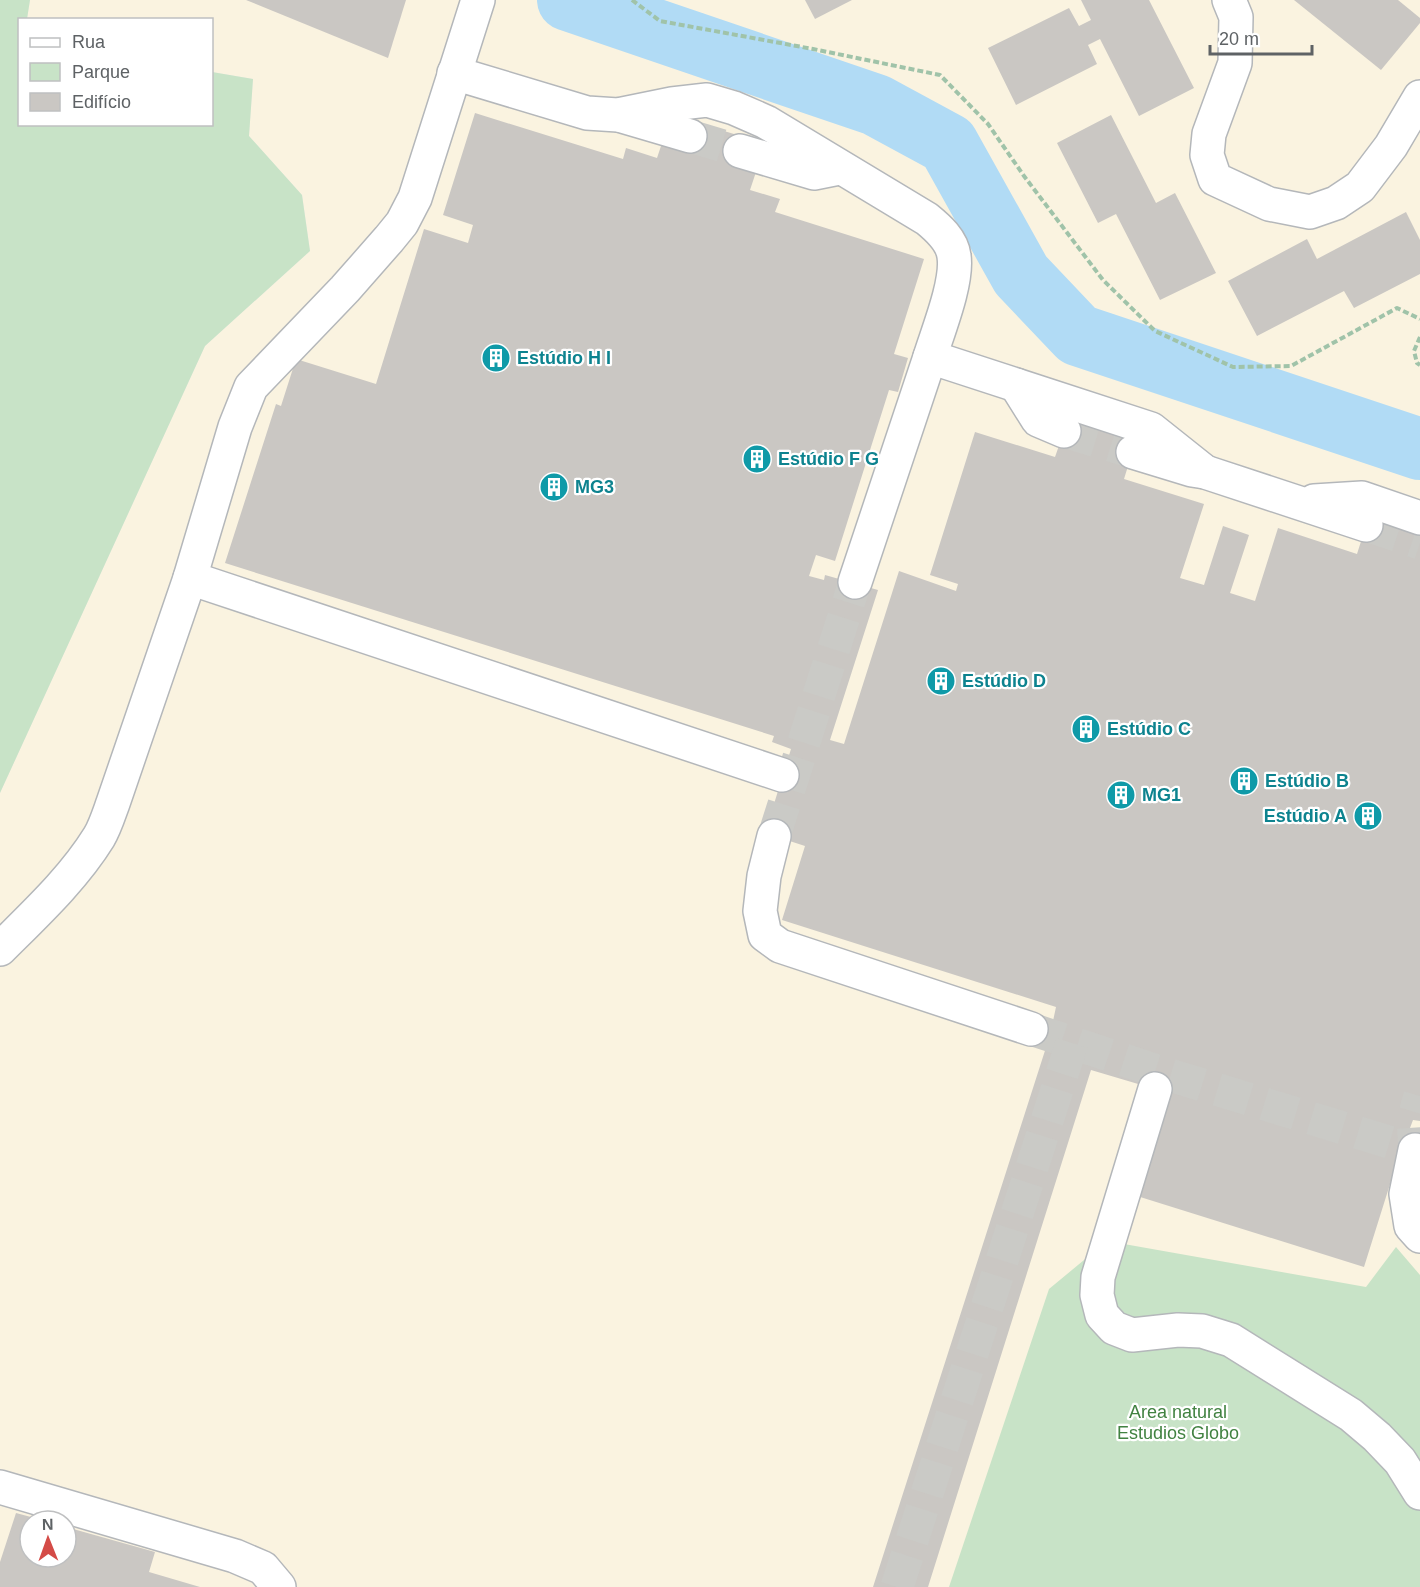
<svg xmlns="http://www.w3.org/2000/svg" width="1420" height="1587" font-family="Arial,sans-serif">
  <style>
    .commercial { fill: #faf3e0; fill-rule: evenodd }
    .green { fill: #c8e3c7 }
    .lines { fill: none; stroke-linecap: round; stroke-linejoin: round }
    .river { stroke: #b1dbf5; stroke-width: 62 }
    .building { fill: #cac7c3 }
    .minor-tunnel { stroke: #cacac6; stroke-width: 33; stroke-dasharray: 33 16; stroke-linecap: butt }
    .minor-casing { stroke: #b4b7ba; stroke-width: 36 }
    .path { stroke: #a0c3a9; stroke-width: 4; stroke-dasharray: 6 3; stroke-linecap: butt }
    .minor { stroke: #fff; stroke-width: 33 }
    .labels { text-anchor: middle; stroke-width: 4.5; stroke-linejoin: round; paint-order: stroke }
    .culture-label { font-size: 18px; font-weight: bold; fill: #0d838f; stroke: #fff; text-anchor: start }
    .park-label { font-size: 18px; fill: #418241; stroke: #fff }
  </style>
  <rect width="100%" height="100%" fill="#eeece7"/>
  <!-- commercial -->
  <path class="commercial" d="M30,0h1390v1587h-1420v-794l205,-447 105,-95 -8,-56 -53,-59 4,-57 -41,-7v-52l-185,-1zM30,1521h36v36h-36z"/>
  <!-- green -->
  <g class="green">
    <path d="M0,0h30l-3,19 -7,1v104h192v-52l41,7 -4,57 53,59 8,56 -105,95 -205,447z"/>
    <path d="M1107,1241l259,46 30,-40 24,28v312h-471l100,-298z"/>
  </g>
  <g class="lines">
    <!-- river -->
    <path class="river" d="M568,0l308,105 72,39 73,131 57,60 342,114"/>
  </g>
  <!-- building -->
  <g class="building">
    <path d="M246,0h160l-18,58z"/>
    <path d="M805,0h47l-37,19z"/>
    <path d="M1081,0h68l45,88 -55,28 -39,-77 -12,6 9,19 -81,41 -28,-57 81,-40 10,18 12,-6z"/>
    <path d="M1294,0h104l22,18v5l-39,47z"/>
    <path d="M475,113l148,46 3,-11 31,10 5,-15 32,-21 50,15 12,35 -6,18 30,9 -5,13 149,47 -30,95 14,4 -10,34 -9,-2 -54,171 -19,-6 -7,21 15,4 1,-5 53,15 -48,150 14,4 55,-173 57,20 2,-7 -28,-9 45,-143 80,25 14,-40 68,20 -13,42 80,25 -24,74 24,7 19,-59 26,9 -19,58 25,8 23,-73 79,26 13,-41 50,15v593l-7,-1 -17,45 -32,102 -227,-71 18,-107 -64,-19 -163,517h-55l177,-552 6,-28 -274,-87 23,-74 -40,-13 26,-84 -19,-7 2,-6 -549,-173 51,-159 5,2 15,-47 80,25 48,-155 44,14 5,-18 -30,-10z"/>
    <path d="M1111,115l45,88 19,-10 41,80 -56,27 -44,-86 -18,9 -41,-80z"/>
    <path d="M1406,212l14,28v34l-66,34 -10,-17 -87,45 -29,-55 79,-42 10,20z"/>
    <path d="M16,1513l26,7 -12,1v36h36v-30l89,25 -6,20 51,15h-200v-25z"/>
  </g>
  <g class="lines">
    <!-- minor-tunnel -->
    <g class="minor-tunnel">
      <path d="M690,136l50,15"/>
      <path d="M1064,431l69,21"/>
      <path d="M1366,525l54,18"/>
      <path d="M774,836l81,-254"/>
      <path d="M1031,1029l129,43 255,78 -2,-30 7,-24"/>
      <path d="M897,1587l175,-544"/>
    </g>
    <!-- minor casing -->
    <g class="minor-casing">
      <g id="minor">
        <path d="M1229,0l7,17 -1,46 -26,71 -2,21 8,24 54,25 41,8 26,-9 24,-16 31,-41 29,-49"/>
        <path d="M454,73l133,40 31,2 54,-11 35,-4 27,8 32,14 161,97c11,9 25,21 27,37 4,26 -16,75 -24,101l221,72 54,43"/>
        <path d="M622,116l68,20"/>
        <path d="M740,151l74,22 25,-5"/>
        <path d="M1016,385l22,35 26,11"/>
        <path d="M1133,452l59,18 13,2 161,53"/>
        <path d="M1314,501l48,-3 58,20"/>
        <path d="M190,578l592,197"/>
        <path d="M855,582l75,-225"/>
        <path d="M774,836l-10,40 -4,35 5,24 15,11 251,83"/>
        <path d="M0,949c35,-35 73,-70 99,-112 6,-10 10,-23 14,-34l77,-225 45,-151 16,-40 94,-98 44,-50 13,-16 13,-25 63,-198"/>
        <path d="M1155,1089l-57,188 -1,18 5,20 12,13 18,7 46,-5 24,1 29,9 120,75 26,22 23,24 20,32"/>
        <path d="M1415,1150l-9,44 5,32 9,10"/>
        <path d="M0,1487l235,69 28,12 16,19"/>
      </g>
    </g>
    <!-- path -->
    <g class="path">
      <path d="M632,0l28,21 153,28 127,26 48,49 36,52 79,104 52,51 78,36 58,-1 106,-58 23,11"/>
      <path d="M1420,337l-6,14 3,12 3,2"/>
    </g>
    <!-- minor -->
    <use href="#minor" class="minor"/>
  </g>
  <!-- icons -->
  <defs>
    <g id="building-disc" transform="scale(1.5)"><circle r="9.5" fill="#0f9aa8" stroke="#fff"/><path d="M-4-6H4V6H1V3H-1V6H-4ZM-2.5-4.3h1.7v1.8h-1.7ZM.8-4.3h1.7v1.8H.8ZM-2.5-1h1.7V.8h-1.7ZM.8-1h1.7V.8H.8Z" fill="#fff"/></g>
  </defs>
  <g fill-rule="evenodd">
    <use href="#building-disc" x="496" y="358"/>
    <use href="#building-disc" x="757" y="459"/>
    <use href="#building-disc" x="554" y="487"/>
    <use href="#building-disc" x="941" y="681"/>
    <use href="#building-disc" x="1086" y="729"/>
    <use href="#building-disc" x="1244" y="781"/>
    <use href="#building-disc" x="1121" y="795"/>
    <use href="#building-disc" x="1368" y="816"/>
  </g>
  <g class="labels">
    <!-- culture labels -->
    <g class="culture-label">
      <text x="517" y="364">Estúdio H I</text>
      <text x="778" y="465">Estúdio F G</text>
      <text x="575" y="493">MG3</text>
      <text x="962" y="687">Estúdio D</text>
      <text x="1107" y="735">Estúdio C</text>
      <text x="1265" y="787">Estúdio B</text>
      <text x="1142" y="801">MG1</text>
      <text x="1347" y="822" text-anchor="end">Estúdio A</text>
    </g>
    <!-- park labels -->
    <g class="park-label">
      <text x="1178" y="1418">Area natural<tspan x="1178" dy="21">Estudios Globo</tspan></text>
    </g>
  </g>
  <!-- legend -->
  <rect x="18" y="18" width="195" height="108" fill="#ffffff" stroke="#bfc0c1" stroke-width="1.5"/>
  <rect x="30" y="38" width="30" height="9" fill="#ffffff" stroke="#bfc0c1" stroke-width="1.5"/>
  <text x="72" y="48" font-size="18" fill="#5e6265">Rua</text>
  <rect x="30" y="63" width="30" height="18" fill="#c8e3c7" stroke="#bfc0c1" stroke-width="1.5"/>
  <text x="72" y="78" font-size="18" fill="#5e6265">Parque</text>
  <rect x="30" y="93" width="30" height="18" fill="#cac7c3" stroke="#bfc0c1" stroke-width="1.5"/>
  <text x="72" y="108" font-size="18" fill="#5e6265">Edifício</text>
  <!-- north arrow -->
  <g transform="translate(48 1539) rotate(359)"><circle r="28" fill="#ffffff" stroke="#bfc0c1" stroke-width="1.5"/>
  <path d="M0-4.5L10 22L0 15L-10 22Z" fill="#d44b47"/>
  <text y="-9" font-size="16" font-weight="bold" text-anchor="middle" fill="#5e6265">N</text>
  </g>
  <!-- scale -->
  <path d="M1210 45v9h102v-9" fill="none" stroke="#5e6265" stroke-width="3"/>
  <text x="1219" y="45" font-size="18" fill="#5e6265" stroke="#ffffff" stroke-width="4.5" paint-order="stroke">20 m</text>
</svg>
